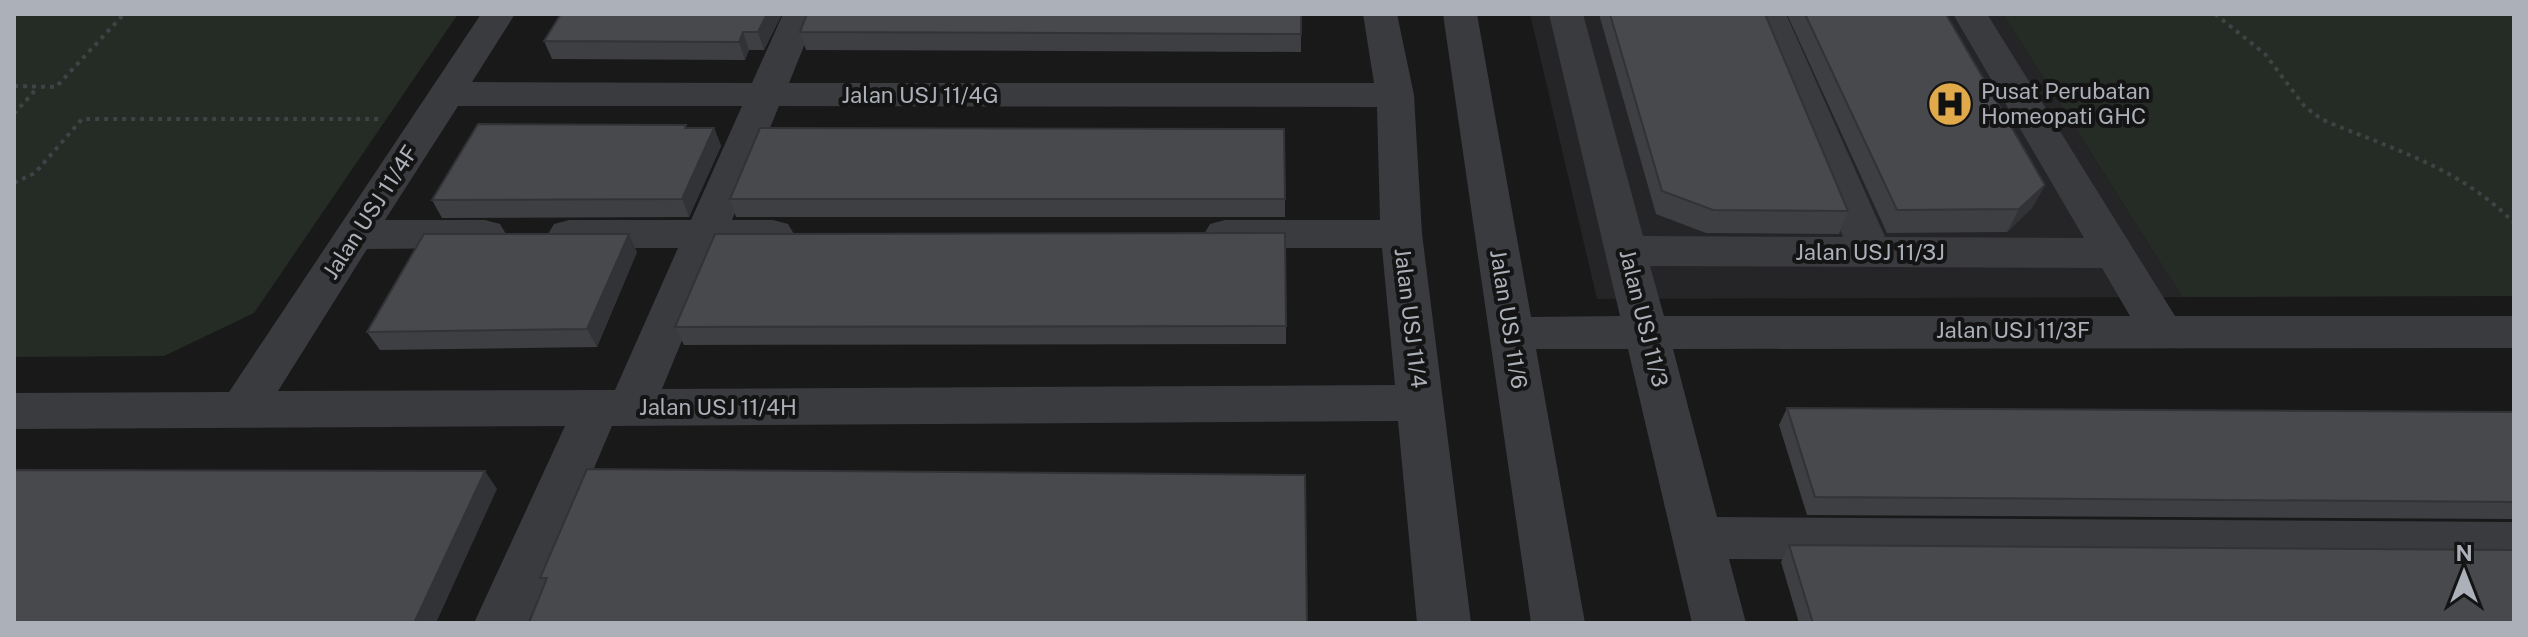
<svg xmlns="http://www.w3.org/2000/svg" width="2528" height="637" font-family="'Public Sans',sans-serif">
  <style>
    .built { fill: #252527 }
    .green { fill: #252c26 }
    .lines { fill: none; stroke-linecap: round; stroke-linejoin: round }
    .path { stroke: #404246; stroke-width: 4; stroke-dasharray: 4 5; stroke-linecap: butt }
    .minor { fill: #3a3b3f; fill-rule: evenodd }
    .wall { fill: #3e3f42 }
    .shaded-wall { fill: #323336 }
    .building { fill: #48494d; stroke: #323336; stroke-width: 2 }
    .labels { text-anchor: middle; stroke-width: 8; stroke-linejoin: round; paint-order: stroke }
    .poi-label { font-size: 22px; fill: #acb0b9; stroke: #141415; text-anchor: start }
    .street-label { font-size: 22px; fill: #acb0b9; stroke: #141415 }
  </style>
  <rect width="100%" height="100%" fill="#19191a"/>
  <!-- built -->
  <path class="built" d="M1530,14h473l179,283 -585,2z"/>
  <!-- green -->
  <g class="green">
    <path d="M14,14h444l-204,299 -90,43 -150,1z"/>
    <path d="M2003,14h511v282l-332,1z"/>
  </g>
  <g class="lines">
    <!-- path -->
    <g class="path">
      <path d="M2215,14l50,40 40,53 18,13c69,29 138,48 191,103"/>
      <path d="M14,86l42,1 68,-73"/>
      <path d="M14,114l24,-27"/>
      <path d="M14,183l21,-10 47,-54h300"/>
    </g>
    <!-- minor -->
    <g class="minor">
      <path d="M481,14h34l-43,68 280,1 31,-69h34l-28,69h585l-11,-69h34l17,81 8,139 49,389h-54l-19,-202 -786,5 -84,197h-54l91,-197 -551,3v-36l215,-1zM458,106h284l-51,114h-122l-15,4 -6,10 6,10 15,4h109l-63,142 -337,1 89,-142 118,-1 15,-4 6,-10 -6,-10 -15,-4h-100zM779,106l598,1 3,113h-155l-15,4 -6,10 6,10 15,4h157l13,137 -733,4 58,-141h53l15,-4 6,-10 -6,-10 -15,-4h-41z"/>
      <path d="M1443,14h34l54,303 89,-1 -71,-302h34l60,222 200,1 -91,-223h34l99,223 199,1 -131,-224h34l188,302h339v32l-841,1 44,168 797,5v42l-785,-5 17,64h-54l-64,-274h-92l49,274h-54zM1650,266l452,2 28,48h-466z"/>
    </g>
  </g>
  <!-- wall -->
  <g class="wall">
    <path d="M782,14l-18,36h-15l-4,10 -193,-1 -8,-18z"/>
    <path d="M1599,14h166l83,197 -9,23 -133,-1 -50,-19z"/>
    <path d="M1787,14h159l99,171 -13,23 -25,24 -120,1z"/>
    <path d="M800,32l501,2v18l-495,-2z"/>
    <path d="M687,128h27l7,18 -32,71 -247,1 -10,-18z"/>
    <path d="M730,199h555v18h-549z"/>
    <path d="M637,252l-40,95 -217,3 -13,-18z"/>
    <path d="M1286,326v18l-602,1 -9,-18z"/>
    <path d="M1787,408l727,4v107l-707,-4 -28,-90z"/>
    <path d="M1789,545l725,78h-715l-18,-61z"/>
  </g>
  <!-- shaded-wall -->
  <g class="shaded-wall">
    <path d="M767,14h15l-18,36 -6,-18z"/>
    <path d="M743,32l6,18 -4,10 -6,-18z"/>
    <path d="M714,128l7,18 -32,71 -7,-18z"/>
    <path d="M2045,185l-13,23 -25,24 12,-23z"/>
    <path d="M629,234l8,18 -40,95 -10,-18z"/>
    <path d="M485,471l12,18 -61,134h-22z"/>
  </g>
  <!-- building -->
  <g class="building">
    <path d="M561,14h206l-9,18h-15l-4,10 -195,-1z"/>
    <path d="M807,14h494v20l-501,-2z"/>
    <path d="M1610,14h155l83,197 -135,-1 -51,-19z"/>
    <path d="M1805,14h141l99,171 -26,24 -122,1z"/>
    <path d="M478,124l208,1 -1,3h29l-32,71 -250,1z"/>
    <path d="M760,128l524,1 1,70h-555z"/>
    <path d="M1285,233l1,93 -611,1 40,-93z"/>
    <path d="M424,234h205l-42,95 -220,3z"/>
    <path d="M1787,408l727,4v90l-699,-5z"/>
    <path d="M587,469l718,6 2,148h-778l18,-45h-7z"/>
    <path d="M14,470l471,1 -71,152h-400z"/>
    <path d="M1789,545l725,5v73h-701z"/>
  </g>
  <!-- icons -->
  <defs>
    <g id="hospital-disc" transform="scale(2.3)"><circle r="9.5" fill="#e0aa4b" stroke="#141415"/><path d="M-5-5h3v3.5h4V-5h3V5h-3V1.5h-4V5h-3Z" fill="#111"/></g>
  </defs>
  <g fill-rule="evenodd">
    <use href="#hospital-disc" x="1950" y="104"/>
  </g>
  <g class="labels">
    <!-- poi labels -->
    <g class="poi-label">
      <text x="1981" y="99">Pusat Perubatan<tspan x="1981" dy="25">Homeopati GHC</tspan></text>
    </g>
    <!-- street labels -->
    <g class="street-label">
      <text x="920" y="103">Jalan USJ 11/4G</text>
      <text transform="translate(370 212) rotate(-57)" y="8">Jalan USJ 11/4F</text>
      <text x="1870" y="260">Jalan USJ 11/3J</text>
      <text transform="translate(1411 318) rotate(83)" y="8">Jalan USJ 11/4</text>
      <text transform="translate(1644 318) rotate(76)" y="8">Jalan USJ 11/3</text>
      <text transform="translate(1509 319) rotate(81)" y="8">Jalan USJ 11/6</text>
      <text x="2013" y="338">Jalan USJ 11/3F</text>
      <text x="718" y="415">Jalan USJ 11/4H</text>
    </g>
  </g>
  <!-- border -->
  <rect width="2528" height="637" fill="none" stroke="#acb0b9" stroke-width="32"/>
  <!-- north arrow -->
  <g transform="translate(2464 573)" stroke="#141415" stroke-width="6" paint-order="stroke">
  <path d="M0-6L14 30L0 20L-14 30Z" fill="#acb0b9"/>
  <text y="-12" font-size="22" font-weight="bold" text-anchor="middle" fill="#acb0b9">N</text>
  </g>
</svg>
